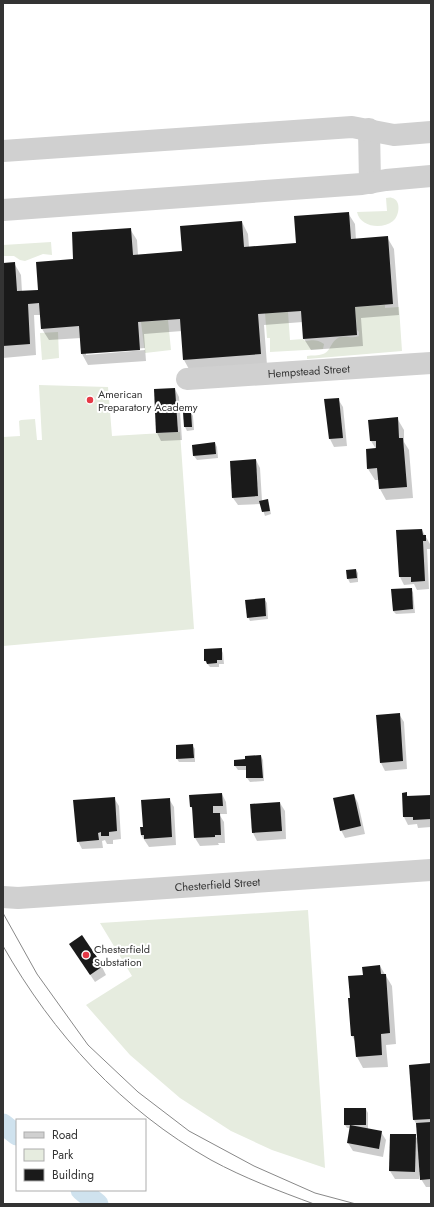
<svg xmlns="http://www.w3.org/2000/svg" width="434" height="1207" font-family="Jost,sans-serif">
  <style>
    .green { fill: #e6ecdf }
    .shadow { fill: #0003; fill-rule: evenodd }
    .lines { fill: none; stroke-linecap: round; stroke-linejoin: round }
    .canal { stroke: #cfe2ee; stroke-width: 21 }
    .building { fill: #1a1a1a }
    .minor { stroke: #d0d0d0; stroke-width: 22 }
    .tram { stroke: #888; stroke-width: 1 }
    .poi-dot { fill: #e63946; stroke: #fff; stroke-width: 1.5 }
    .labels { text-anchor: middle; stroke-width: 4; stroke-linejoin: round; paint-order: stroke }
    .street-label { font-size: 11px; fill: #333; stroke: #fff }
    .poi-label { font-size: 11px; fill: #333; stroke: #fff; text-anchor: start }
  </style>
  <rect width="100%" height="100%" fill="#fff"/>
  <!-- green -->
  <g class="green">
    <path d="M386,198c2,0 4,-1 6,0 10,2 7,19 1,23 -11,9 -33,6 -36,-9l30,-1z"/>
    <path d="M51,242l1,13 -9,-1 -18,7 -5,-1 -6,-4h-11v-11z"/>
    <path d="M385,305v3l14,-1 3,44 -95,8v-3c5,-1 11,0 16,-2 8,-2 7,-13 17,-17 6,-2 12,2 19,-1v-4l-2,-2 -2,-23z"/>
    <path d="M288,312l2,28 13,-1 2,2c8,-1 12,-2 19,3l-1,5 -53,3v-14h-3l-2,-25z"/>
    <path d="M168,320l3,30 -26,3 -4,-31z"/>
    <path d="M58,332l1,26 -17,2 -2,-27z"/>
    <path d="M39,385l69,2 4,49 68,-4 14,197 -191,17v-209l17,-1 -1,-15 2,-1 14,-1 2,21h5z"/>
    <path d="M308,910l17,258 -53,-18 -41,-19 -51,-33 -50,-43 -44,-50 46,-29 -32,-53z"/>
  </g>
  <!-- shadow -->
  <g class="shadow">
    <path d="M348,213l7,11 1,16 31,-3 7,12 5,66 -38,3 2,28 -52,4 -7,-11 -1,-17 -39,3 3,40 -77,6 -6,-11 -2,-29 -38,3 2,27 -58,4 -6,-11 -1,-16 -32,2 -7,-11 -1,-14h-7l2,40 -33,3v-94l11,-1 7,12 1,17 18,-1 35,-31 55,-31 7,11 1,15 45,-3 59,-30 6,12 1,13 49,-3zM145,348v2l-59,5v-2z"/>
    <path d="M175,389l4,8 3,43 -21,1 -4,-8z"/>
    <path d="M338,399l5,8 4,39 -13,1 -4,-8 -5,-39z"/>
    <path d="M191,412l2,4 1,14 -7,1 -2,-4z"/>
    <path d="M397,418l7,12v12l5,8 4,48 -27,2 -6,-11 -1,-9h-4l-7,-11 8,-20 -5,-8 -2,-20z"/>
    <path d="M215,443l2,4 1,11 -21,2 -3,-4 -1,-11z"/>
    <path d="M256,460l4,8 2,33 5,-1 2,4 2,10 -6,2 -4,-12 -23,1 -5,-7z"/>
    <path d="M422,530l8,14v5h-3l2,40 -12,1 -3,-6 -10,1 -4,-8z"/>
    <path d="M347,570h9l2,3v9l-8,1 -2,-4z"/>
    <path d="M411,589l2,3 2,21 -19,1 -3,-3z"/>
    <path d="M264,599l3,4 1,16 -18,2 -2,-4z"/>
    <path d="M221,649l2,4 1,11h-5v3h-9l-5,-6z"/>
    <path d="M399,714l5,8 3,47 -22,2 -4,-8z"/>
    <path d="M192,745l3,4v13h-16l-2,-3z"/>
    <path d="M261,756l2,4 1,21 -14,1 -3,-4v-8h-9l-3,-4v-6h11z"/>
    <path d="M406,793l2,4 23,-1v31l-13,1 -1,-4 -9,1 -4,-8z"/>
    <path d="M222,794l4,8 1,12h-8l5,8 1,21h-7l1,2 -19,1 -5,-8 -1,-26 -3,-5 -1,-12z"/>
    <path d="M354,795l4,8 7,31 -20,4 -4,-8z"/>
    <path d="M114,798l5,8 2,33 -8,1v4h-6l-2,-4 -3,1 1,7 -21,1 -4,-8z"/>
    <path d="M169,799l5,8 2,38 -27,2 -8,-12v-7h3z"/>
    <path d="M280,803l5,8 1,28 -29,2 -4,-8 -2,-28z"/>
    <path d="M75,952l27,15 4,8 -11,7z"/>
    <path d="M380,966l12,20 4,58 -10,1 2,22 -25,1 -6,-11 -1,-14 -4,-7 -1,-37 13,-23z"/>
    <path d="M431,1064v123h-5l-5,-8v-7h-2v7h-24l-5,-8 25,-36 3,5 -1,-15 -3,-5 -4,-54z"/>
    <path d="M366,1109l2,4v17l13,2 5,8 -3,17 -30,-6 -5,-8 3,-15h-4l-2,-3z"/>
  </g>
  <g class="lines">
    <!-- canal -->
    <g class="canal">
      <path d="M3,1124l14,11"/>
      <path d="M81,1190l17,14"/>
    </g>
  </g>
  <!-- building -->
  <g class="building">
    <path d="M349,212l2,27 37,-3 5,68 -38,3 2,28 -54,4 -2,-28 -43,3 3,40 -78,6 -3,-41 -42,3 2,28 -59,4 -2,-28 -38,3 -2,-26 -11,1 2,40 -27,2v-83l12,-1 2,29 21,-1 -2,-28 37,-3 -1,-27 59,-4 2,27 49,-4 -2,-25 62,-5 2,26 52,-4 -2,-27z"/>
    <path d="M175,388l3,44 -22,1 -2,-44z"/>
    <path d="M339,398l4,40 -14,1 -5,-40z"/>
    <path d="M191,411l1,16h-8l-1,-15z"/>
    <path d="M398,417l1,21h4l4,49 -28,2 -2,-21 -10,1 -1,-20 10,-1v-7h-6l-2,-21z"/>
    <path d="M215,442l1,12 -23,2 -1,-11z"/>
    <path d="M256,459l2,37 -26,2 -2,-37z"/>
    <path d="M268,499l2,12 -8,1 -3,-11z"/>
    <path d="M422,529l1,6h3v6h-3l2,40 -14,1v-5h-12l-3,-47z"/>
    <path d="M356,569l1,9 -10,1 -1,-9z"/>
    <path d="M412,588l1,21 -20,2 -2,-22z"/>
    <path d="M265,598l1,18 -19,2 -2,-18z"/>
    <path d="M222,648v12h-5v3l-10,1 -1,-3h-2v-12z"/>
    <path d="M400,713l3,48 -23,2 -4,-48z"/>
    <path d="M193,744l1,14 -18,1v-14z"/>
    <path d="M261,755l2,23h-17v-12h-12v-6l11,-1v-3z"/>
    <path d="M407,792v4l24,-1v24l-18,1v-3h-10l-1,-24z"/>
    <path d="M222,793l1,13h-10v7h7l1,22h-6v2l-21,1 -2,-31h-2l-1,-12z"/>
    <path d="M354,794l7,32 -21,5 -7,-33z"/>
    <path d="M115,797l2,34 -8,1v4h-8v-4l-3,1 1,7 -22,2 -4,-42z"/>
    <path d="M170,798l2,39 -28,2v-4h-3l-1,-8h3l-2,-27z"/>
    <path d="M280,802l2,29 -30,2 -2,-29z"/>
    <path d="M82,935l21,31 -13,9 -21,-31z"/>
    <path d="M380,965l1,9h5l4,59 -9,1 1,21 -26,2 -2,-21h-3l-3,-38h2l-2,-22 15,-1 -1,-8z"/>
    <path d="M431,1063v56l-18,1 -4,-55z"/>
    <rect x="344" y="1108" width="22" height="17"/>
    <path d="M431,1122v57l-11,1 -4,-57z"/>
    <path d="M350,1125l32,6 -3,18 -32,-6z"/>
    <path d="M390,1134h26l-1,38 -26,-1z"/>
  </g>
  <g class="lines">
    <!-- minor -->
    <g class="minor">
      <path d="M369,129l1,54"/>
      <path d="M3,151l349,-24 42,8 37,-3"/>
      <path d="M3,210l359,-26 24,-4 45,-4"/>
      <path id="s1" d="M187,379l244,-16"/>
      <path id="s2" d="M3,897l15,1 413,-28"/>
    </g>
    <!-- tram -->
    <g class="tram">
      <path d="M3,913l34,61 51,71 50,47 51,39 65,35 61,27 41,11"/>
      <path d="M3,946c50,88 119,164 208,214 33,18 68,31 103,44"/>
    </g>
  </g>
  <!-- markers -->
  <g class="poi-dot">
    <circle cx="90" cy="400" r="4"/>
    <circle cx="86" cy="955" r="4"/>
  </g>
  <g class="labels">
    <!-- street labels -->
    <g class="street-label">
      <text dy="4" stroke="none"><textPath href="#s1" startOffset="122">Hempstead Street</textPath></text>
      <text dy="4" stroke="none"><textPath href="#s2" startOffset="215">Chesterfield Street</textPath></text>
    </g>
    <!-- poi labels -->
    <g class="poi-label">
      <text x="98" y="398">American<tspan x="98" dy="13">Preparatory Academy</tspan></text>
      <text x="94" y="953">Chesterfield<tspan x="94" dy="13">Substation</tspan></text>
    </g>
  </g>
  <!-- border -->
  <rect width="434" height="1207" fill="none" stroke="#333333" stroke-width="8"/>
  <!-- legend -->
  <rect x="16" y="1119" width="130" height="72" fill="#ffffff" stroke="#adadad"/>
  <rect x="24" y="1132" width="20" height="6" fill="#d0d0d0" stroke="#adadad"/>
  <text x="52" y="1139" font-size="12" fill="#333333">Road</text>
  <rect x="24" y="1149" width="20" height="12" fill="#e6ecdf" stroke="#adadad"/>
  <text x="52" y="1159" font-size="12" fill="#333333">Park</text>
  <rect x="24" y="1169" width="20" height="12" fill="#1a1a1a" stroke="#adadad"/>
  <text x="52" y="1179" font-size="12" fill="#333333">Building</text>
</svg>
